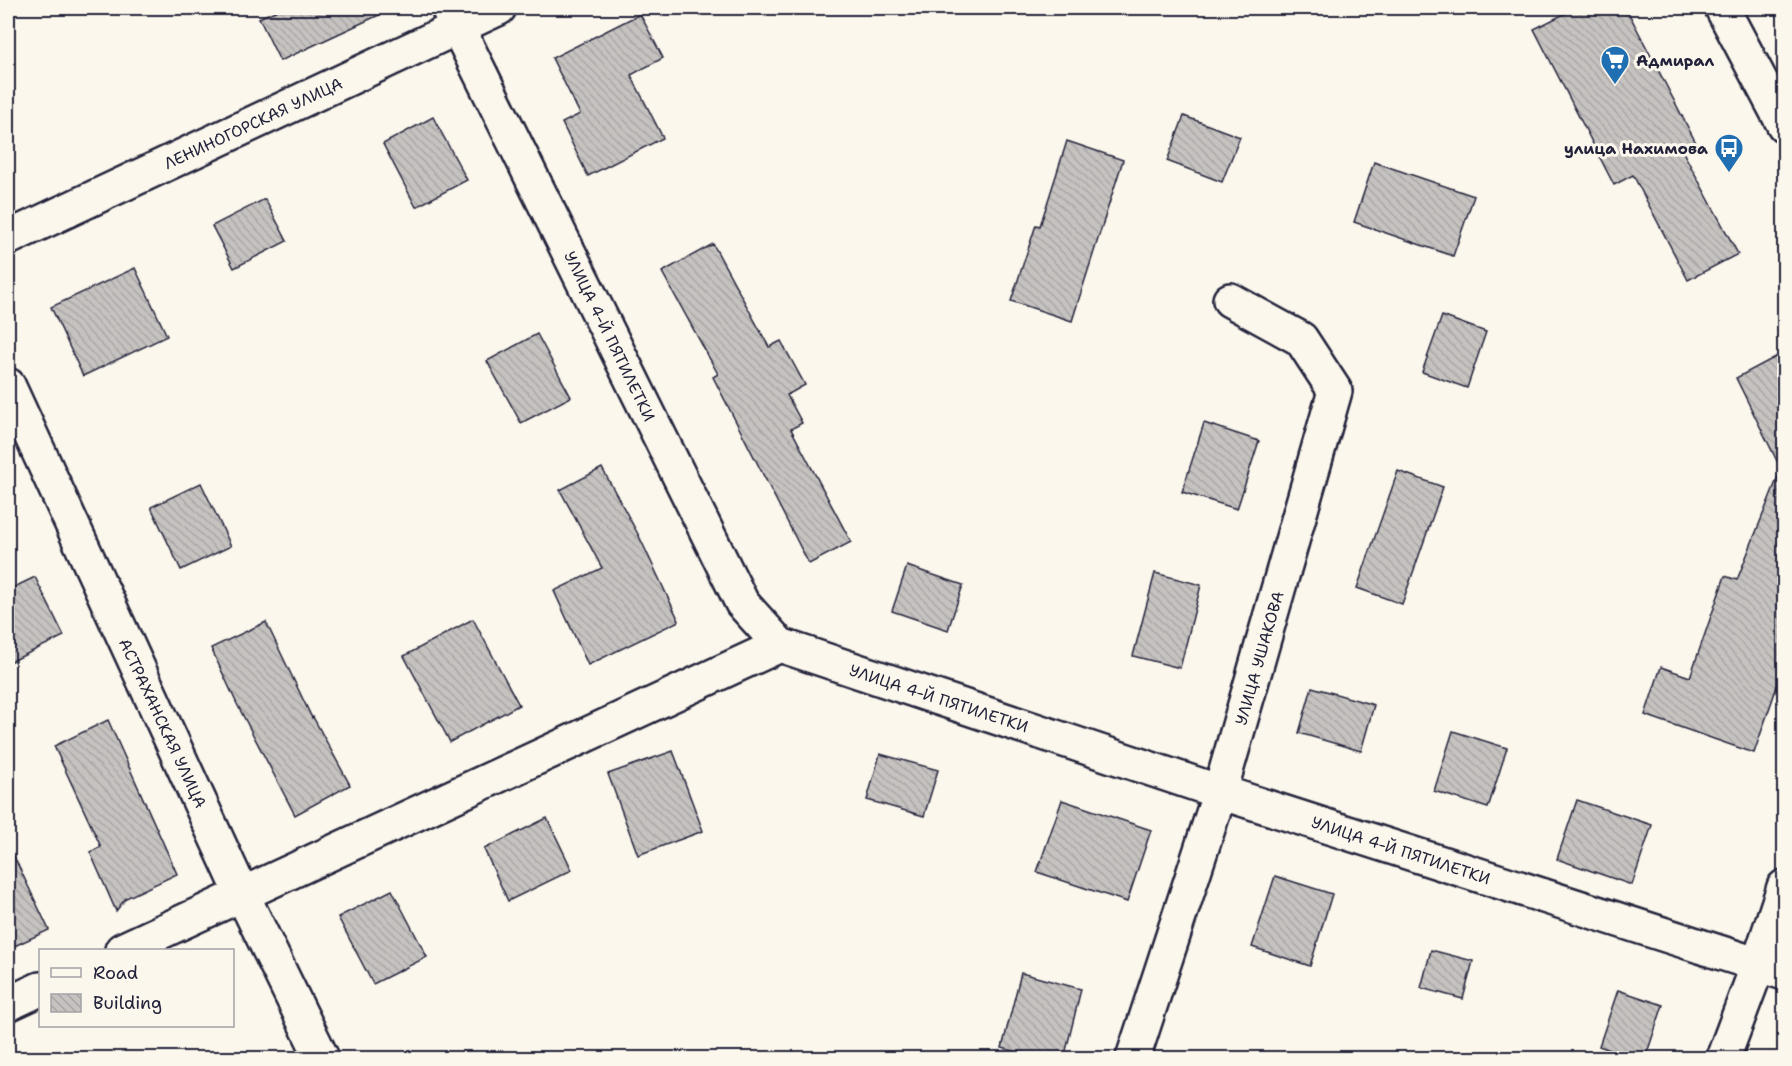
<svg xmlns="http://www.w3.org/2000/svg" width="1792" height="1066" font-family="'Shantell Sans',sans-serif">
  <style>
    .building { fill: url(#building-back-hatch); stroke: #22223b; stroke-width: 1.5 }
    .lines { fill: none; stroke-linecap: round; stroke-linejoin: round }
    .street-casing { stroke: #22223b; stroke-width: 38 }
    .secondary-casing { stroke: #22223b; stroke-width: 38 }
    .street { stroke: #fbf7ec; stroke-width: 33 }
    .secondary { stroke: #fbf7ec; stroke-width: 33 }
    .labels { text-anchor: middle; stroke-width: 6; stroke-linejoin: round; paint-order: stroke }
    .poi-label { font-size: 16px; font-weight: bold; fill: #22223b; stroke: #fbf7ec; text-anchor: start }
    .street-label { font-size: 16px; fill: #22223b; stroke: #fbf7ec }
  </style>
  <defs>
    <pattern id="building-back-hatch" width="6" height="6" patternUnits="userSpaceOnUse" patternTransform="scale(1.5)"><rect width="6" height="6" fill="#c6c2c0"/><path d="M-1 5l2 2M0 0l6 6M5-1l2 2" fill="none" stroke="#aaa6a6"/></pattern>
  </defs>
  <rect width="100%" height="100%" fill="#fbf7ec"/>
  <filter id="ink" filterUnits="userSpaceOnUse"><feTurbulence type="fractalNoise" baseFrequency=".0167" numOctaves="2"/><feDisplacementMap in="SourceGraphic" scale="12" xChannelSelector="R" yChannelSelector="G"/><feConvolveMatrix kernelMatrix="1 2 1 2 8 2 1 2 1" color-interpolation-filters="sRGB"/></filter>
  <g filter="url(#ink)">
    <!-- building -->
    <g class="building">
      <path d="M282,8h112l-114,53 -21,-43z"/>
      <path d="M1576,8h50l70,135 -14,7 56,104 -50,26 -55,-105 -19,10 -80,-156z"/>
      <path d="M640,14l23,44 -32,17 32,63 -75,38 -26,-53 18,-9 -28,-56z"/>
      <path d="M1184,116l56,21 -18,45 -55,-21z"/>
      <path d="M433,117l34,63 -51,27 -33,-63z"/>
      <path d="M1067,141l56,19 -51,161 -61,-20 25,-76 4,1z"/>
      <path d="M1374,162l100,34 -21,60 -99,-34z"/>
      <path d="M265,199l22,42 -53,27 -22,-42z"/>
      <path d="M713,244l56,103 12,-6 24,44 -18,10 15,28 -11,6 60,113 -42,22 -96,-187 5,-3 -56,-102z"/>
      <path d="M135,268l32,68 -84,40 -32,-69z"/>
      <path d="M1442,316l44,16 -19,56 -45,-16z"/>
      <path d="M537,334l34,63 -50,26 -34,-62z"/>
      <path d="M1785,352v311l-31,90 -109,-38 16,-48 29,10 35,-101 12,4 44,-111 -45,-91z"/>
      <path d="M1204,423l55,18 -22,68 -55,-17z"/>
      <path d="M602,468l37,68 40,85 -91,44 -34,-74 48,-23 -42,-78z"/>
      <path d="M1398,471l45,16 -41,117 -45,-16z"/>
      <path d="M201,483l30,63 -50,24 -30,-63z"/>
      <path d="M907,566l56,19 -15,45 -56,-19z"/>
      <path d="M1155,573l46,12 -21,83 -47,-12z"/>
      <path d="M35,577l29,59 -56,27v-73z"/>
      <path d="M473,619l46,86 -69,37 -46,-86z"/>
      <path d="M266,622l46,96 1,-1 37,68 -55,30 -58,-111 -26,-56z"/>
      <path d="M1312,687l62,18 -13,46 -62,-18z"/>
      <path d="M108,720l69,154 -51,24 -10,13 -26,-59 11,-5 -47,-101z"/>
      <path d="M1453,731l54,17 -19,60 -54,-17z"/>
      <path d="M673,751l30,80 -65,24 -30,-81z"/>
      <path d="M880,754l58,16 -14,46 -57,-16z"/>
      <path d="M1062,800l89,30 -24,72 -90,-30z"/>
      <path d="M1577,800l75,25 -20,60 -75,-26z"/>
      <path d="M547,818l25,52 -64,31 -24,-52z"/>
      <path d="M8,844l41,86 -41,19z"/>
      <path d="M1275,876l57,18 -22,72 -58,-19z"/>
      <path d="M392,890l35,67 -54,27 -35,-67z"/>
      <path d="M1431,950l42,11 -10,38 -42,-11z"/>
      <path d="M1021,973l60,16 -17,70h-18l-44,-11z"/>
      <path d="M1618,990l45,15 -18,54h-9l-37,-13z"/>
    </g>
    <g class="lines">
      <!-- street casing -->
      <g class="street-casing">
        <g id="street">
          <path d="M448,8l294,595 38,42 440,147 564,181"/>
          <path d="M8,238l491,-230"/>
          <path d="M8,385l234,509 80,164"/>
          <path d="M122,950l658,-305"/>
          <path d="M8,1004l32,-15"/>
          <path d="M1133,1058l87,-266 115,-401 -34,-52 -71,-39"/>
        </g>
      </g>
      <!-- secondary casing -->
      <g class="secondary-casing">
        <g id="secondary">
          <path d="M1722,8l62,117"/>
          <path d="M1723,1058l35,-93 26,-78"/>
        </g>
      </g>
      <!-- street -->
      <use href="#street" class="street"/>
      <!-- secondary -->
      <use href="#secondary" class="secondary"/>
    </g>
  </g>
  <!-- icons -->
  <defs>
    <g id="supermarket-pin" transform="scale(1.5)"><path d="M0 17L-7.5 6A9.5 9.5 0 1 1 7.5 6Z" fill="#1f6fb2" stroke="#fbf7ec"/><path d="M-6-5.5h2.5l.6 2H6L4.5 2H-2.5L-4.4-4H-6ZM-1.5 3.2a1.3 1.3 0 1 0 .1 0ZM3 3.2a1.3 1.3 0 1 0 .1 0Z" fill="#fff"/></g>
    <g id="bus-pin" transform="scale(1.5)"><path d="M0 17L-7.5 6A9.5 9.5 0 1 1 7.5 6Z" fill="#1f6fb2" stroke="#fbf7ec"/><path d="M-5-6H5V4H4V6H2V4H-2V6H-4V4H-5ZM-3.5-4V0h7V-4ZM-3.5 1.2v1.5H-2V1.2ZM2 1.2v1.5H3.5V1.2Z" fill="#fff"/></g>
  </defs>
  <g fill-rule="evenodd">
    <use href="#supermarket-pin" x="1615" y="60"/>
    <use href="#bus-pin" x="1729" y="148"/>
  </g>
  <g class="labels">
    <!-- poi labels -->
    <g class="poi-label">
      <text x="1636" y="66">Адмирал</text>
      <text x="1708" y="154" text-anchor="end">улица Нахимова</text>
    </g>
    <!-- street labels -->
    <g class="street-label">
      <text transform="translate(253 123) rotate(-25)" y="6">ЛЕНИНОГОРСКАЯ УЛИЦА</text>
      <text transform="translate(610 336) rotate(64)" y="6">УЛИЦА 4-Й ПЯТИЛЕТКИ</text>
      <text transform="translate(1259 658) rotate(-74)" y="6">УЛИЦА УШАКОВА</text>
      <text transform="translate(939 698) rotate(18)" y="6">УЛИЦА 4-Й ПЯТИЛЕТКИ</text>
      <text transform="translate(163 723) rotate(65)" y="6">АСТРАХАНСКАЯ УЛИЦА</text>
      <text transform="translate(1401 850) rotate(18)" y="6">УЛИЦА 4-Й ПЯТИЛЕТКИ</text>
    </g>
  </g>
  <!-- margin -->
  <rect width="1792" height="1066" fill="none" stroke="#fbf7ec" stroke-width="30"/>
  <rect x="15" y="15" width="1762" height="1036" fill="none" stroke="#22223b" stroke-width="2" filter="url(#ink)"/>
  <!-- legend -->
  <rect x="39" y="949" width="195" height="78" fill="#fbf7ec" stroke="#a4a2a5" stroke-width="1.5"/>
  <rect x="51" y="968" width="30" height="9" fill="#fbf7ec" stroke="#a4a2a5" stroke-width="1.5"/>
  <text x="93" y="979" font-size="18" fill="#22223b">Road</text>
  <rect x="51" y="994" width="30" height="18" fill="url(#building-back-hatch)" stroke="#a4a2a5" stroke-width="1.5"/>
  <text x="93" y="1009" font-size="18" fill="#22223b">Building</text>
</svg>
